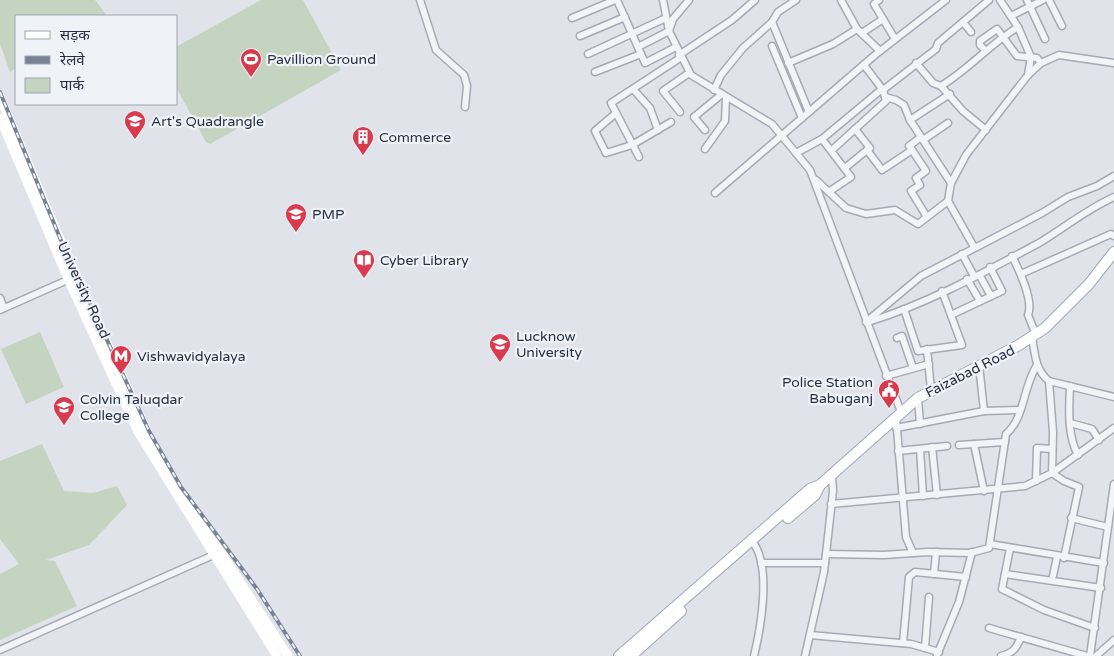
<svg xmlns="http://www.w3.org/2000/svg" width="1114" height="656" font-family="'Varela Round','Noto Sans Devanagari',sans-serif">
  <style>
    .green { fill: #c4d4c0 }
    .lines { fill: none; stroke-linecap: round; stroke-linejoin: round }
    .minor-casing { stroke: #a5aab5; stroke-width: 9 }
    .primary-casing { stroke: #9ea7b7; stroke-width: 12 }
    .minor { stroke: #f3f4f8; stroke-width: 6 }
    .secondary { stroke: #fff; stroke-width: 9 }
    .primary { stroke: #fff; stroke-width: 10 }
    .rail-casing { stroke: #788295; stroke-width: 4 }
    .rail { stroke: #eff2f7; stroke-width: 2; stroke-dasharray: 5.5; stroke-linecap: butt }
    .labels { text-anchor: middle; stroke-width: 4.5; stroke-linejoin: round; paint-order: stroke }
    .poi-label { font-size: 14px; fill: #273043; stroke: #eff2f7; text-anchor: start }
    .street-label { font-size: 14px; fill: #273043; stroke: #eff2f7 }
  </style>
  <rect width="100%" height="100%" fill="#e0e3ea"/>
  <!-- green -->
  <g class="green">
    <path d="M0,0h95l12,16h-91v52l-6,4 -10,-28z"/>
    <path d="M261,0h42l38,70 -131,74 -4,-2 -30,-55v-40z"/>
    <path d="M40,332l24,55 -38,17 -25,-55z"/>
    <path d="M42,444l22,47 29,2 24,-7 10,19 -38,40 -43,15 9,1 22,45 -77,34v-66l19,-10 -19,-25v-78z"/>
  </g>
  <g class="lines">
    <!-- minor casing -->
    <g class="minor-casing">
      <g id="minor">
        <path d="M420,0l16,50 28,25 3,11 -2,21"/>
        <path d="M617,0l28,63 31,-16"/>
        <path d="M663,0l6,31 22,44 81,49 38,46 91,242"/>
        <path d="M841,0l16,29 23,22"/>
        <path d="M879,0l-5,4 21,35"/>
        <path d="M1000,0l18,27 13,30 -3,18"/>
        <path d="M1027,0l18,39"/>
        <path d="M1049,0l13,26"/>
        <path d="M1011,16l32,-16"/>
        <path d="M572,18l43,-18"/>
        <path d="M772,22l37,90"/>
        <path d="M963,22l8,10"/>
        <path d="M862,33l21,-14"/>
        <path d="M580,36l45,-19"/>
        <path d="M772,46l30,72"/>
        <path d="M638,47l31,-16 4,-12 16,-19"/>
        <path d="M985,50l-5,-5v-4l17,-12 20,27 20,2 4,5"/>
        <path d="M588,54l78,-36"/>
        <path d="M679,55l53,-35 23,-20"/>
        <path d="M788,63l45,-19 24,-15"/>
        <path d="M916,63l17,20 8,3 22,25 23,19"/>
        <path d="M595,72l46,-18"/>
        <path d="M941,86c28,-17 49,-42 77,-59"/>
        <path d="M633,89l17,19 8,22"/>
        <path d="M714,90l7,-15 22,-27 29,-26 6,-10 18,-12"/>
        <path d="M883,90l53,-41 2,-6 51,-43"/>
        <path d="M885,97l11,3 8,5 6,15 41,63"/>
        <path d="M680,112l-17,-21 26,-18"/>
        <path d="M616,113l-21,18 11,22 26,-8 39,-23"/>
        <path d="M910,120l40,-26"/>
        <path d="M855,129l15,19 -3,2"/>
        <path d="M705,130l-11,-13 28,-23"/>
        <path d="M822,139l29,38 -21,14"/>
        <path d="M923,140l25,-17"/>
        <path d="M705,149l20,-28 1,-24"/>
        <path d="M832,150l54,-49 -3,-11 -19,-25"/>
        <path d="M912,150l14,21 -10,7 4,7 -9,6 16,26"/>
        <path d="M796,153l26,-14 60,-50"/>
        <path d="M639,157l-28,-54 69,-45"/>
        <path d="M845,168l22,-18 15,20 30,-20 -3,-4 12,-9"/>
        <path d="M816,180l30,28 20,6 29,-4 23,14 30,-23"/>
        <path d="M715,193l160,-138 71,-55"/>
        <path d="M974,247l-26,-46 3,-18 15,-28 62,-80 13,-12 18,-8 55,8"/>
        <path d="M962,254l12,22"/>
        <path d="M1012,256c7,14 22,44 16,59l8,20"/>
        <path d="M1021,274l90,-40 3,2"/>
        <path d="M981,278l10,18"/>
        <path d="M967,279l13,22"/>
        <path d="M0,298l4,10"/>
        <path d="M904,309l14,42 44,-6 -20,-54"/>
        <path d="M0,310l63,-28"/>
        <path d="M951,315l51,-24 -12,-24"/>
        <path d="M866,322l55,-46 121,-63 26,-16 29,-11 17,-10"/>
        <path d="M868,322c59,-18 117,-50 171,-79 25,-15 48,-34 75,-46"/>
        <path d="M1032,337c3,17 3,33 17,44l65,16"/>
        <path d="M897,338l5,-2 11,32"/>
        <path d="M927,349l4,41"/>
        <path d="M979,365l5,46"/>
        <path d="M886,376l43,-12"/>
        <path d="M1049,381l4,51 -1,41 12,8 15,6 -15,71"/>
        <path d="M1070,386c-1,22 -3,49 8,69"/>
        <path d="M918,398l2,26"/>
        <path d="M896,417l10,120 7,16"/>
        <path d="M1070,423l22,6 7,11"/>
        <path d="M896,428l88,-17 35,-1"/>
        <path d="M974,444l10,47"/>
        <path d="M959,445l46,-3"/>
        <path d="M932,447l5,48"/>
        <path d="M920,449l3,47"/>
        <path d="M898,451l49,-5"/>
        <path d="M1036,481l1,-33 15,1"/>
        <path d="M831,504l194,-18 27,-13 62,-45"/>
        <path d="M1071,518l37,9"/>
        <path d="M752,541c20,24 9,86 2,115"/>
        <path d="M990,544l114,19"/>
        <path d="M1010,548l-8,41 42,21 51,18"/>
        <path d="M826,554l58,1 44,-3 42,1 19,-5 17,-114c19,-16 17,-48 31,-69"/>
        <path d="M761,563h64"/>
        <path d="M934,574l2,-22"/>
        <path d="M1005,574l96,14"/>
        <path d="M1053,576l4,-19"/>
        <path d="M989,628l98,28"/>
        <path d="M810,635l101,9 28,8"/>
        <path d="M903,643l6,-66 6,-5 51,5"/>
        <path d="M925,648l4,-51"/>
        <path d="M0,650l218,-97"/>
        <path d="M937,655l22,-53 13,-50"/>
        <path d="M805,656l19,-84 9,-81 -1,-16"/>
        <path d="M1001,656c12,-3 15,-7 20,-19"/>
        <path d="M1090,656l24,-172"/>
        <path d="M1096,656l18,-16"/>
      </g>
    </g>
    <!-- primary casing -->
    <g class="primary-casing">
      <g id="primary">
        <path d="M788,518l27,-23 5,-10"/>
        <path d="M619,656l191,-167 10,-4 98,-87 101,-53 26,-17 44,-44 25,-32"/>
        <path d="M631,656l50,-45"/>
      </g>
    </g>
    <!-- minor -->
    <use href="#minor" class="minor"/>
    <!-- secondary -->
    <g class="secondary">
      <path d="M0,97l59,140 91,201 19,34 119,184"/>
      <path d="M0,118l68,161 70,153 139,224"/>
    </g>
    <!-- primary -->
    <use href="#primary" class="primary"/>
    <!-- rail casing -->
    <g class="rail-casing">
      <path id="rail" d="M0,92l60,146 89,193 32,56 76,102 43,67"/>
    </g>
    <!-- rail -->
    <use href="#rail" class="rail"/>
  </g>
  <!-- icons -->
  <defs>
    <g id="stadium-pin" transform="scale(1.125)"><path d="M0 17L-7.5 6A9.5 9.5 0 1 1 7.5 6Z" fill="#d83b4d" stroke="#eff2f7"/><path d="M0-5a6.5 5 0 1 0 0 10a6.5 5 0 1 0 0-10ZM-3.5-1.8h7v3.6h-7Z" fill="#fff"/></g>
    <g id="university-pin" transform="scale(1.125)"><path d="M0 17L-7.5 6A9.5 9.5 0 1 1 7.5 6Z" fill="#d83b4d" stroke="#eff2f7"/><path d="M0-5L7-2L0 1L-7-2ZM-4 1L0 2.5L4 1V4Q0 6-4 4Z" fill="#fff"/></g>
    <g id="building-pin" transform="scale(1.125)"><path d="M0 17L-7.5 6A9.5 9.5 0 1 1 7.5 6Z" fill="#d83b4d" stroke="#eff2f7"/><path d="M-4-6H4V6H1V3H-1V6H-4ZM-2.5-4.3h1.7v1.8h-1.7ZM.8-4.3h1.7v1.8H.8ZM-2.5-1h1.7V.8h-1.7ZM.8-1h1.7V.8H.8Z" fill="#fff"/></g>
    <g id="library-pin" transform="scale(1.125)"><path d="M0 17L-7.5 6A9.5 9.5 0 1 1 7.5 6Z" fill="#d83b4d" stroke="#eff2f7"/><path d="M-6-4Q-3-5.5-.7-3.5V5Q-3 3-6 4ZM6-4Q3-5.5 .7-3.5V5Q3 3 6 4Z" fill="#fff"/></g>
    <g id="metro-pin" transform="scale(1.125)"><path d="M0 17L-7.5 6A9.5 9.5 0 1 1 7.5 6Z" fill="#d83b4d" stroke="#eff2f7"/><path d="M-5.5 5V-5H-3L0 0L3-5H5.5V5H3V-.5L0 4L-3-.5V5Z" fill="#fff"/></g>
    <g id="civic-pin" transform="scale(1.125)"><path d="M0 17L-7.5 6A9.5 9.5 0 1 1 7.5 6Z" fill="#d83b4d" stroke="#eff2f7"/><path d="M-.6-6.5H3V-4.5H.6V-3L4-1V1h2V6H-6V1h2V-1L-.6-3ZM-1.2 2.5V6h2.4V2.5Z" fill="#fff"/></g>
  </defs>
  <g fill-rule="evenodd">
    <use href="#stadium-pin" x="251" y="59"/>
    <use href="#university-pin" x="135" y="121"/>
    <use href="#building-pin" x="363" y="137"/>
    <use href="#university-pin" x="296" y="214"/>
    <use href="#library-pin" x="364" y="260"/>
    <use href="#university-pin" x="500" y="344"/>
    <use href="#metro-pin" x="121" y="356"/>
    <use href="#civic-pin" x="889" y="390"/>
    <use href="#university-pin" x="64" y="407"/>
  </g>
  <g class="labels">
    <!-- poi labels -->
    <g class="poi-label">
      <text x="267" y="64">Pavillion Ground</text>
      <text x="151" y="126">Art's Quadrangle</text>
      <text x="379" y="142">Commerce</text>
      <text x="312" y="219">PMP</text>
      <text x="380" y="265">Cyber Library</text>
      <text x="516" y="341">Lucknow<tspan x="516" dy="16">University</tspan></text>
      <text x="137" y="361">Vishwavidyalaya</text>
      <text x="873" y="387" text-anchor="end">Police Station<tspan x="873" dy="16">Babuganj</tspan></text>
      <text x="80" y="404">Colvin Taluqdar<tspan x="80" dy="16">College</tspan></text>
    </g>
    <!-- street labels -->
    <g class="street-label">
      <text transform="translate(84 290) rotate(65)" y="5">University Road</text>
      <text transform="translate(970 371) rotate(-27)" y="5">Faizabad Road</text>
    </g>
  </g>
  <!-- legend -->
  <rect x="15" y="15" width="162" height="90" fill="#eff2f7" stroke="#9fa4af"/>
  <rect x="25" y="31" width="25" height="8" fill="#ffffff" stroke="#9fa4af"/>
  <text x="60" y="40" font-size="15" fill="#273043">सड़क</text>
  <rect x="25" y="56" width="25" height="8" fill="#788295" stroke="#9fa4af"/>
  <text x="60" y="65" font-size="15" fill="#273043">रेलवे</text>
  <rect x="25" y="78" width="25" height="15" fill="#c4d4c0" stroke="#9fa4af"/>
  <text x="60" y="90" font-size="15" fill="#273043">पार्क</text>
</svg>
